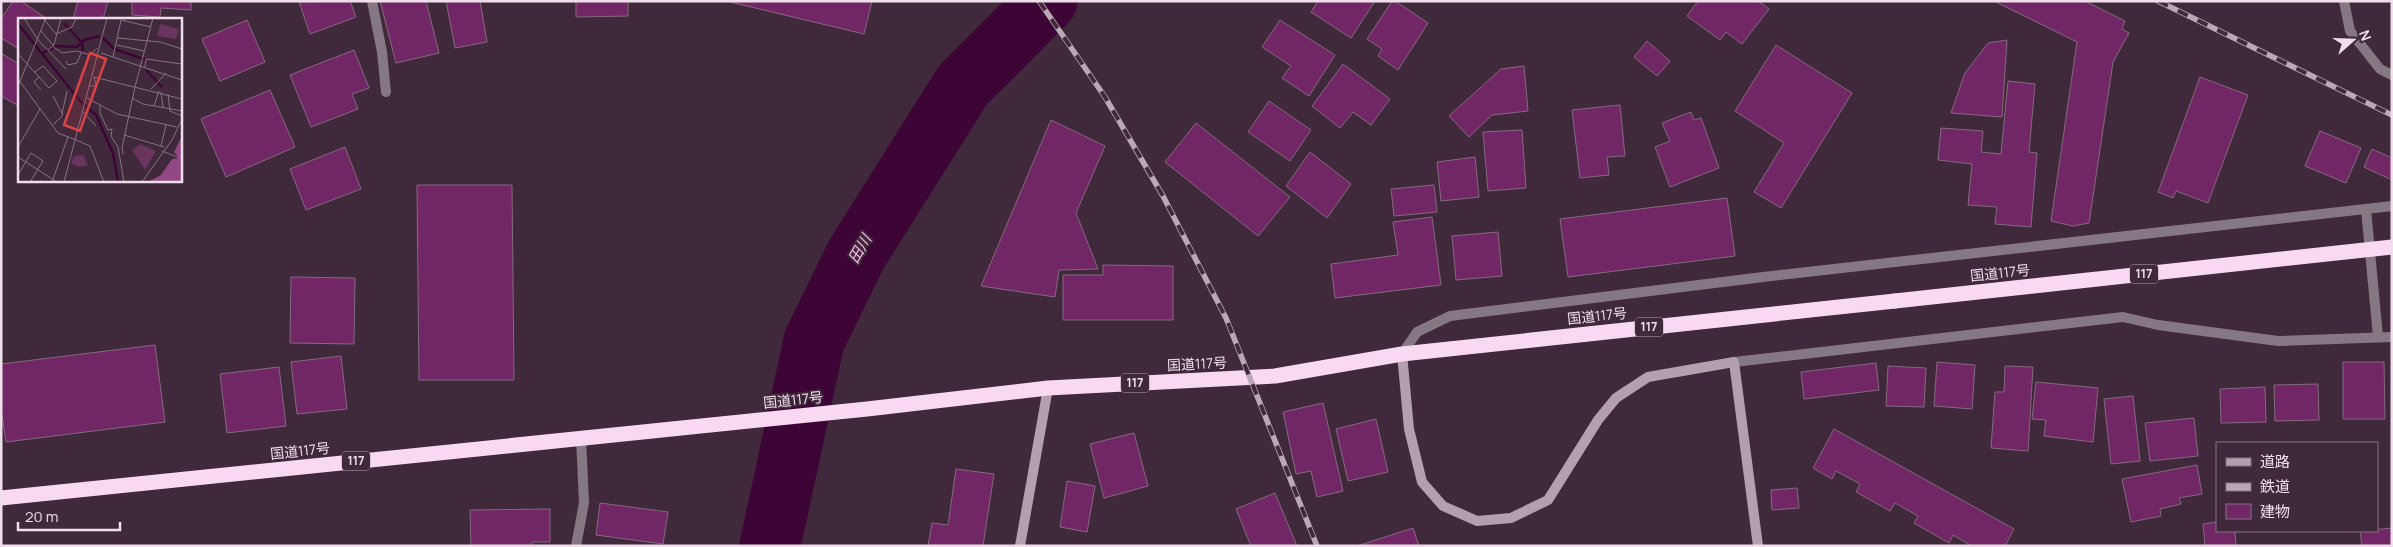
<svg xmlns="http://www.w3.org/2000/svg" width="2393" height="547" font-family="Manrope,'Noto Sans JP',sans-serif">
  <style>
    .lines { fill: none; stroke-linecap: round; stroke-linejoin: round }
    .river { stroke: #3d0536; stroke-width: 61 }
    .building { fill: #712765; stroke: #85697f }
    .street { stroke: #857882; stroke-width: 10 }
    .secondary { stroke: #b49faf; stroke-width: 10 }
    .highway { stroke: #f9d9f1; stroke-width: 15 }
    .rail-casing { stroke: #baa8b6; stroke-width: 5.5 }
    .rail { stroke: #41293c; stroke-width: 4; stroke-dasharray: 11; stroke-linecap: butt }
    .highway-bridge { stroke: #f9d9f1; stroke-width: 15 }
    .labels { text-anchor: middle; stroke-width: 4; stroke-linejoin: round; paint-order: stroke }
    .shield { fill: #41293c; stroke: #bba8b6; stroke-width: 1 }
    .shield-label { font-size: 12px; font-weight: bold; fill: #efdfeb }
    .street-label { font-size: 14px; fill: #efdfeb; stroke: #41293c }
    .water-label { font-size: 15px; font-style: italic; fill: #fdbdee; stroke: #41293c }
    .inset-river { fill: none; stroke: #3d0536; stroke-width: 2.5 }
    .inset-road { fill: none; stroke: #877282; stroke-width: 1 }
    .view { fill: #da4345; fill-opacity: 0.15; stroke: #da4345; stroke-width: 2.5 }
    .inset-edge { fill: none; stroke: #efdfeb; stroke-width: 2.5 }
  </style>
  <rect width="100%" height="100%" fill="#41293c"/>
  <g class="lines">
    <!-- river -->
    <path class="river" d="M770,546l44,-205 42,-86 107,-170 84,-84"/>
  </g>
  <!-- building -->
  <g class="building">
    <path d="M13,1h8l26,18h-28v30l-18,-11v-19z"/>
    <path d="M78,1h30l-5,18h-30z"/>
    <path d="M132,1h59v9l-30,-2 -1,9 -28,-2z"/>
    <path d="M350,1l6,16 -46,17 -11,-32z"/>
    <path d="M380,1h46l13,52 -43,10z"/>
    <path d="M446,1h34l7,41 -32,6z"/>
    <path d="M576,1h52v15l-52,1z"/>
    <path d="M726,1h146l-8,33z"/>
    <path d="M1318,1h57l-24,37 -40,-26z"/>
    <path d="M1392,1h3l33,22 -30,47 -20,-14 4,-7 -15,-10z"/>
    <path d="M1698,1h60l11,8 -27,35 -16,-12 -6,8 -33,-24z"/>
    <path d="M1994,1h91l40,20 -3,8 7,4 -16,29 -24,161 -16,3 -22,-5 26,-179z"/>
    <path d="M247,20l18,42 -45,19 -18,-42z"/>
    <path d="M1280,20l55,35 -26,41 -27,-18 9,-12 -29,-19z"/>
    <path d="M2007,40l-5,77 -51,-4 14,-40 23,-30z"/>
    <path d="M1647,41l23,20 -13,15 -23,-19z"/>
    <path d="M1776,45l76,48 -71,115 -27,-16 30,-49 -49,-32z"/>
    <path d="M354,50l15,38 -17,6 6,15 -47,18 -21,-52z"/>
    <path d="M1,53l18,11v42l-18,-10z"/>
    <path d="M1343,64l47,35 -19,26 -18,-13 -13,16 -28,-22z"/>
    <path d="M1524,66l4,45 -36,4 -23,22 -20,-21 52,-47z"/>
    <path d="M2200,77l48,18 -40,108 -32,-12 -3,7 -15,-6z"/>
    <path d="M2008,81l27,3 -6,68 8,1 -6,74 -36,-3 2,-17 -29,-2 4,-41 -34,-4 3,-32 42,3 -2,21 20,2z"/>
    <path d="M270,90l25,57 -69,30 -25,-58z"/>
    <path d="M1269,101l42,29 -21,31 -42,-29z"/>
    <path d="M1620,105l5,51 -18,1 2,18 -29,3 -8,-68z"/>
    <path d="M1691,112l3,8 7,-2 18,50 -49,19 -15,-40 15,-6 -8,-18z"/>
    <path d="M1051,120l54,26 -29,67 22,56 -39,1 -4,27 -74,-11z"/>
    <path d="M1196,123l94,74 -32,39 -93,-74z"/>
    <path d="M1522,130l4,58 -38,3 -5,-59z"/>
    <path d="M2320,131l41,17 -15,35 -41,-17z"/>
    <path d="M345,147l16,42 -55,21 -16,-41z"/>
    <path d="M2372,149l20,9v22l-28,-13z"/>
    <path d="M1310,152l41,32 -24,34 -41,-32z"/>
    <path d="M1475,157l4,40 -38,4 -4,-39z"/>
    <path d="M417,185h95l2,195h-95z"/>
    <path d="M1434,185l3,27 -43,4 -3,-27z"/>
    <path d="M1727,198l8,58 -167,21 -8,-58z"/>
    <path d="M1432,217l9,68 -106,13 -4,-34 67,-9 -5,-33z"/>
    <path d="M1498,232l4,44 -46,4 -4,-44z"/>
    <path d="M1103,265l70,1v54h-110v-45h40z"/>
    <path d="M291,277l64,1 -1,66 -64,-1z"/>
    <path d="M155,345l10,77 -159,20 -5,-34v-44z"/>
    <path d="M341,356l6,53 -50,5 -6,-52z"/>
    <path d="M1937,362l38,3 -3,44 -38,-3z"/>
    <path d="M2343,362h41l1,57h-42z"/>
    <path d="M1876,363l3,27 -75,9 -3,-27z"/>
    <path d="M1888,366l38,2 -2,39 -38,-1z"/>
    <path d="M2005,366l28,1 -5,84 -37,-3 4,-56h9z"/>
    <path d="M279,367l7,59 -59,7 -7,-59z"/>
    <path d="M2036,382l62,6 -5,54 -49,-6 2,-16 -14,-1z"/>
    <path d="M2318,384l1,36 -44,1 -1,-36z"/>
    <path d="M2265,387l1,35 -45,1 -1,-34z"/>
    <path d="M2133,396l7,65 -29,3 -7,-65z"/>
    <path d="M1323,403l20,88 -26,6 -6,-26 -15,3 -13,-62z"/>
    <path d="M2194,418l4,38 -48,5 -5,-38z"/>
    <path d="M1376,419l12,53 -40,9 -12,-52z"/>
    <path d="M1834,429l180,100 -9,17h-33l-19,-11 -4,8 -35,-20 4,-7 -23,-13 -5,8 -34,-19 4,-8 -24,-13 -4,8 -19,-11z"/>
    <path d="M1134,433l14,53 -44,12 -14,-54z"/>
    <path d="M2197,465l5,29 -23,4 2,6 -21,5 1,7 -30,6 -9,-43z"/>
    <path d="M956,469l38,5 -11,72h-55l4,-23 16,2z"/>
    <path d="M1067,481l28,5 -8,46 -27,-5z"/>
    <path d="M1797,488l2,20 -27,2 -1,-20z"/>
    <path d="M1275,493l22,53h-46l-15,-37z"/>
    <path d="M600,503l68,9 -5,32 -67,-9z"/>
    <path d="M550,509v33h-18v4h-61l-1,-36z"/>
    <path d="M2217,522v9h18l1,15h-31l-2,-22z"/>
    <path d="M1413,528l6,18h-62z"/>
    <path d="M2392,528v18h-30l-2,-15z"/>
  </g>
  <g class="lines">
    <!-- street -->
    <g class="street">
      <path d="M372,1l10,51 4,40"/>
      <path d="M2344,1l6,30 30,38 12,6"/>
      <path d="M2366,209l12,128"/>
      <path d="M1402,354l15,-22 33,-16 313,-39 629,-71"/>
      <path d="M1734,362l389,-45 35,8 120,16 114,-4"/>
      <path d="M576,546l8,-43 -3,-65"/>
    </g>
    <!-- secondary -->
    <g class="secondary">
      <path d="M1402,354l7,75 13,53 21,24 34,15 34,-3 37,-18 50,-80 18,-22 32,-21 86,-15 24,184"/>
      <path d="M1020,546l28,-158"/>
    </g>
    <!-- highway -->
    <path class="highway" d="M1,498l866,-89 181,-21 227,-12 127,-22 493,-53"/>
    <!-- rail casing -->
    <g class="rail-casing">
      <g id="rail">
        <path d="M1039,1l66,96 58,99 63,122 91,228"/>
        <path d="M2158,1l234,114"/>
      </g>
    </g>
    <!-- rail -->
    <use href="#rail" class="rail"/>
    <!-- highway-bridge -->
    <path class="highway-bridge" d="M1895,301l497,-54"/>
  </g>
  <g class="labels">
    <!-- shield labels -->
    <g class="shield">
      <rect x="2130" y="264.5" width="28" height="19" rx="4"/>
      <rect x="1635" y="317.5" width="28" height="19" rx="4"/>
      <rect x="1121" y="373.5" width="28" height="19" rx="4"/>
      <rect x="342" y="451.5" width="28" height="19" rx="4"/>
    </g>
    <g class="shield-label">
      <text x="2144" y="278">117</text>
      <text x="1649" y="331">117</text>
      <text x="1135" y="387">117</text>
      <text x="356" y="465">117</text>
    </g>
    <!-- street labels -->
    <g class="street-label">
      <text transform="translate(2000 273) rotate(-6)" y="5">国道117号</text>
      <text transform="translate(1597 316) rotate(-6)" y="5">国道117号</text>
      <text transform="translate(1197 364) rotate(-3)" y="5">国道117号</text>
      <text transform="translate(793 400) rotate(-6)" y="5">国道117号</text>
      <text transform="translate(300 451) rotate(-6)" y="5">国道117号</text>
    </g>
    <!-- water labels -->
    <g class="water-label">
      <text transform="translate(860 249) rotate(-60)" y="5">田川</text>
    </g>
  </g>
  <!-- overview -->
  <g transform="translate(18 18)">
    <rect width="164" height="164" fill="#41293c"/>
    <path d="M164,118v45l-34,1 13,-7 11,-16 7,-1 -5,-6z" fill="#934785"/>
    <path d="M142,6l19,5 -3,10 -19,-3zM122,126l16,7 -11,19 -13,-20zM65,137l5,10 -9,2 -8,-4 3,-7z" fill="#69355f"/>
    <path class="inset-river" d="M46,5l18,20 1,8M0,6l63,78 15,13 17,38 5,29M85,20l11,11 32,11M23,36l15,-8 21,1 7,-7 16,-4M128,52l16,17"/>
    <path class="inset-road" d="M6,0l14,22 28,29M25,0l13,16M23,13l12,14M38,16l16,-7 4,-9M100,20l42,4 22,7M99,27l27,6M34,28l10,7 15,-2 13,4 7,-7M30,32l6,-5 7,-27M83,35l81,27M0,36l31,34 8,-7 -14,-15 -8,6M95,39l8,-37 30,7M48,43l2,4 9,-2 4,-10M127,49l1,-8 36,5M21,59l-5,5 7,8M0,61l40,54 18,7M0,68l28,-68M71,68h7l-2,-9 88,22M133,71l15,-16M143,74l2,15M150,76l2,17 12,5M69,80l30,16 60,13M114,80l11,6 39,7M82,87v8l8,17 4,-1 -1,7 7,11 6,35M136,88l5,-15M65,94l13,14M44,96l5,-23M34,108l11,-11 -10,-19M106,117l40,12M58,122l14,6 14,36M143,128l5,-21M0,129l22,-38M144,133l18,7M105,136l-1,-6 13,-61 18,-69M0,139l39,25M0,157l13,-22 12,8 -13,21M34,164l16,-45M46,164l43,-164M124,164l30,-42 10,-21"/>
    <path class="view" d="M72,35l16,6 -26,72 -16,-6z"/>
    <rect width="164" height="164" class="inset-edge"/>
  </g>
  <!-- border -->
  <rect width="2393" height="547" fill="none" stroke="#efdfeb" stroke-width="5"/>
  <!-- legend -->
  <rect x="2216" y="442" width="162" height="90" fill="#41293c" stroke="#877282"/>
  <rect x="2226" y="458" width="25" height="8" fill="#b49faf" stroke="#877282"/>
  <text x="2260" y="467" font-size="15" fill="#efdfeb">道路</text>
  <rect x="2226" y="483" width="25" height="8" fill="#baa8b6" stroke="#877282"/>
  <text x="2260" y="492" font-size="15" fill="#efdfeb">鉄道</text>
  <rect x="2226" y="504" width="25" height="15" fill="#712765" stroke="#877282"/>
  <text x="2260" y="517" font-size="15" fill="#efdfeb">建物</text>
  <!-- north arrow -->
  <g transform="translate(2353 40) rotate(70)" stroke="#41293c" stroke-width="4" paint-order="stroke">
  <path d="M0-4L9 19L0 12L-9 19Z" fill="#efdfeb"/>
  <text y="-8" font-size="14" font-weight="bold" text-anchor="middle" fill="#efdfeb">N</text>
  </g>
  <!-- scale -->
  <path d="M18 522v8h102v-8" fill="none" stroke="#efdfeb" stroke-width="2.5"/>
  <text x="25" y="522" font-size="15" fill="#efdfeb" stroke="#41293c" stroke-width="4" paint-order="stroke">20 m</text>
</svg>
